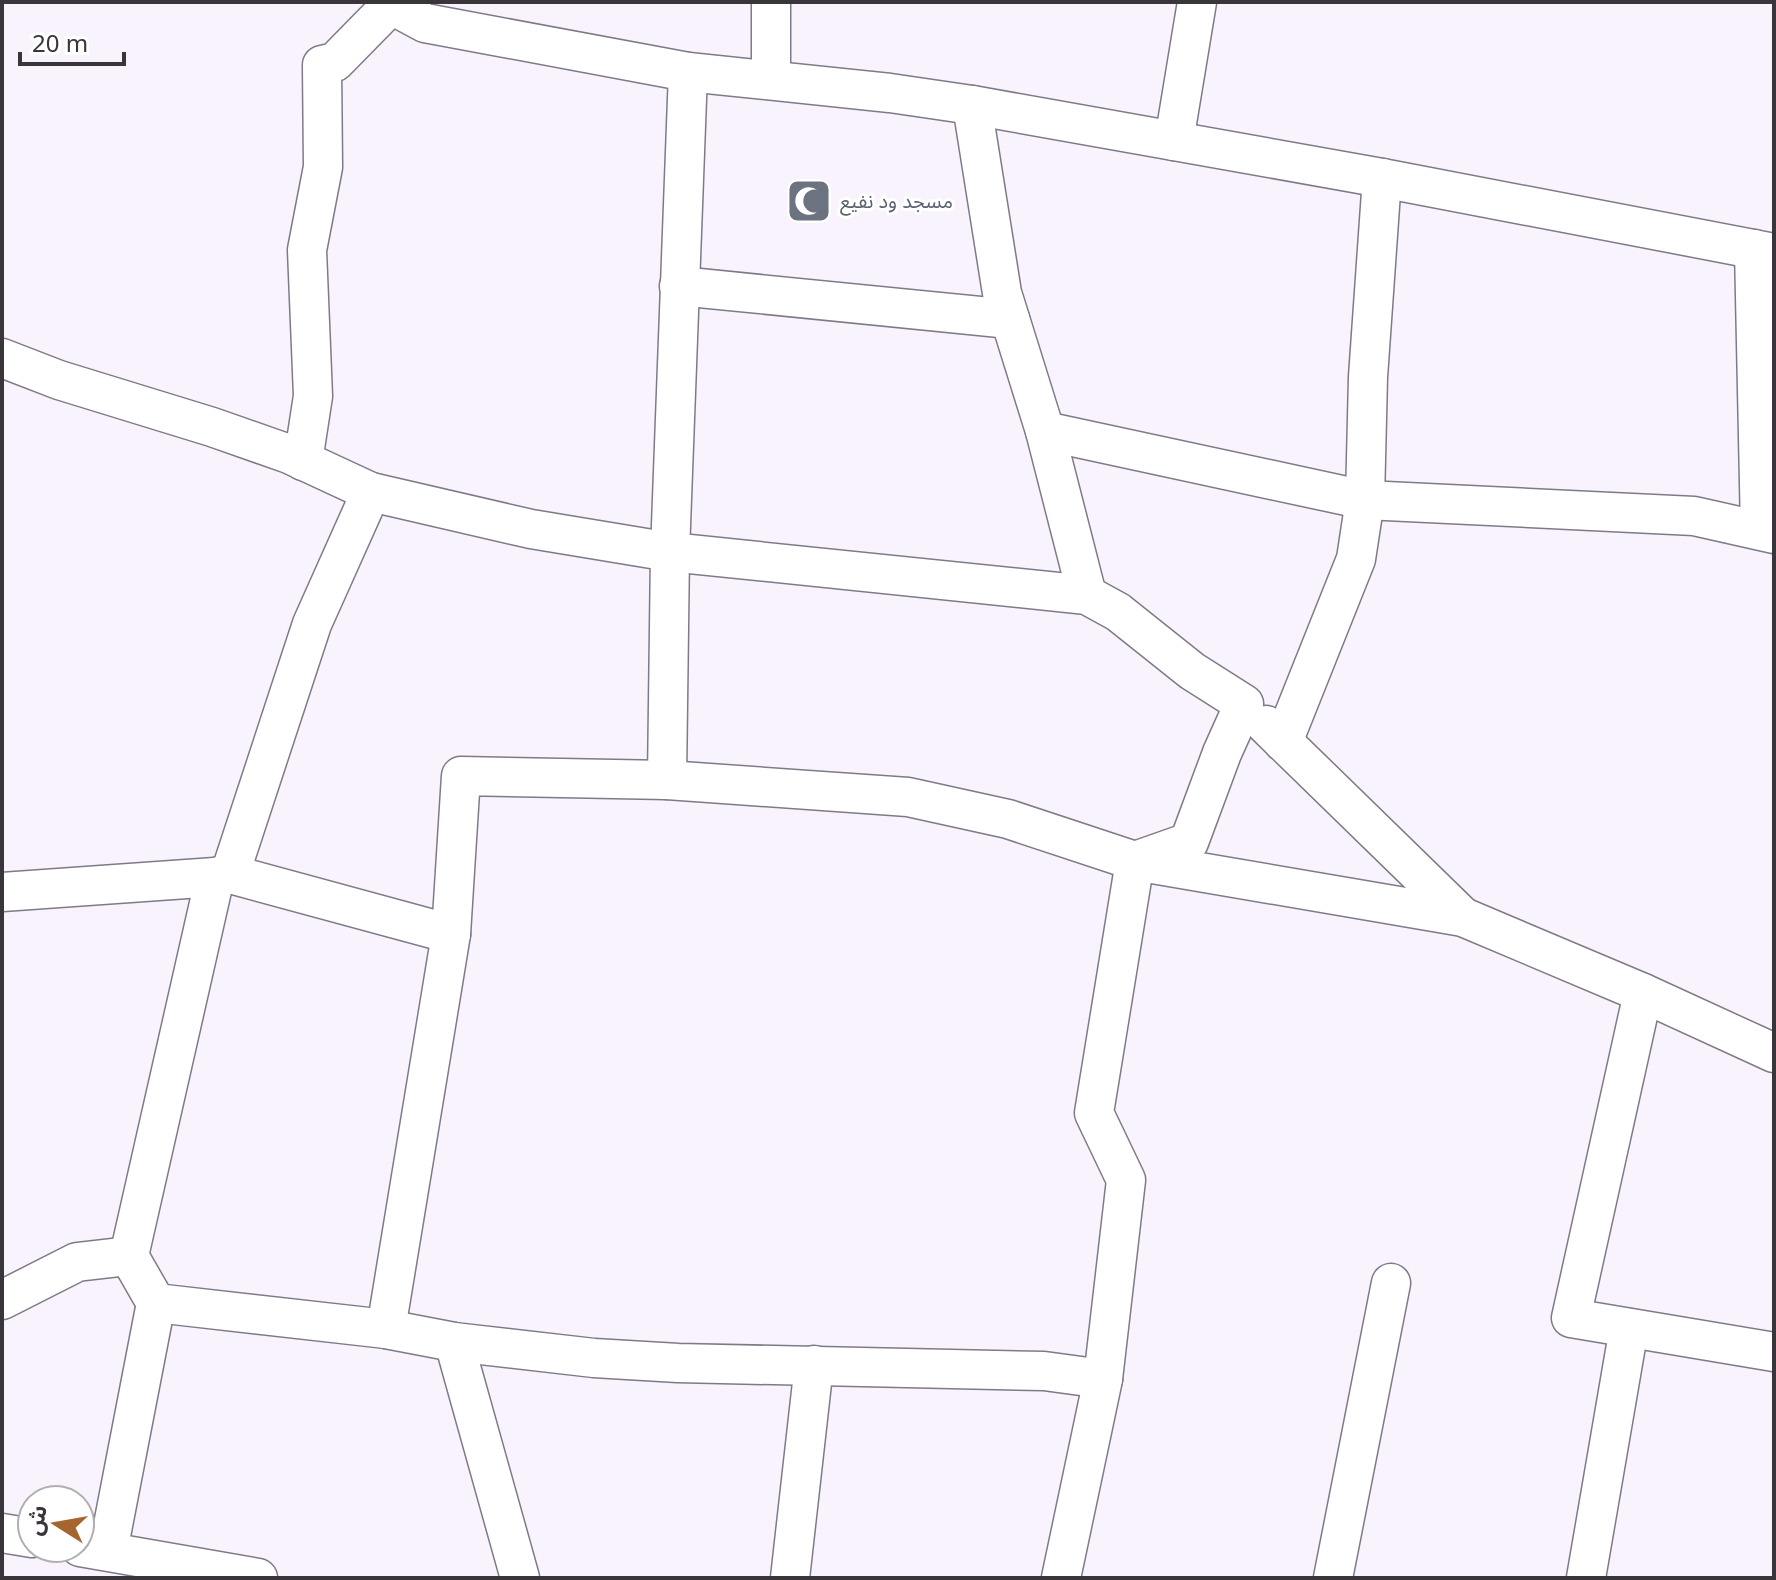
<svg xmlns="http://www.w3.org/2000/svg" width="1776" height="1580" font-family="'Noto Sans','Noto Sans Arabic',sans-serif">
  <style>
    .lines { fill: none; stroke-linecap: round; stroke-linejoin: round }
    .minor-casing { stroke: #807987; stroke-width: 41 }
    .minor { stroke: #fff; stroke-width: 38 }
    .labels { text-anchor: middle; stroke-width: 6; stroke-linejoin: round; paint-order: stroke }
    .worship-label { font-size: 20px; fill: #5b616d; stroke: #fff; text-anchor: start }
  </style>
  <rect width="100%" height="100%" fill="#f8f3fd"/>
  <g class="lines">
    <!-- minor casing -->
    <g class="minor-casing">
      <g id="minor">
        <path d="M386,2l39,21 263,49 202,21 82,12 410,73 392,75"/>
        <path d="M771,80v-78"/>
        <path d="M972,105l30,188 43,138 42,164"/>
        <path d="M1174,141l23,-139"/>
        <path d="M1754,249l6,281"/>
        <path d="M679,286l331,33"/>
        <path d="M2,358l57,22 153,47 77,27 82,38 160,37 139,23 417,43 31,17 74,59 52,33 -22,49 -33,89 -54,19 -41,252 32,67 -23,199 -42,199"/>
        <path d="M1045,431l320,69 329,16 80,18"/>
        <path d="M303,461l10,-65 -6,-146 16,-83 -1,-102 13,-3 55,-56"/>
        <path d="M1266,725l197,192"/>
        <path d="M1283,742l73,-183 9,-59 3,-123 14,-199"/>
        <path d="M667,780l3,-228 18,-480"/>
        <path d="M230,874l82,-250 59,-132"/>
        <path d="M2,892l213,-15 15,-3 221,60"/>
        <path d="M1643,993l-72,325 203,34"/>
        <path d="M129,1256l86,-379"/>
        <path d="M2,1300l75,-38 52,-6 27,47 230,26 68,13 140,16 84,5 366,8 59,8"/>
        <path d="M386,1329l65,-395 10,-158 206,4 241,17 100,22 127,42 328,56 180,76 131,60"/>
        <path d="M454,1342l66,236"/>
        <path d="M2,1533l30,5"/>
        <path d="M80,1547l178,31"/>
        <path d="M108,1551l48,-248"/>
        <path d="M790,1578l24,-213"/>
        <path d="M1333,1578l58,-295"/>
        <path d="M1586,1578l43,-250"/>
      </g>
    </g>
    <!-- minor -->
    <use href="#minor" class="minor"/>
  </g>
  <!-- icons -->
  <defs>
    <g id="mosque-square" transform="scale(2.3)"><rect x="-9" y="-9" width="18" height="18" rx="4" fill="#6b7280" stroke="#fff"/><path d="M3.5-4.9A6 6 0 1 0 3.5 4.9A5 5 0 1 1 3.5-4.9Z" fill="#fff"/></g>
  </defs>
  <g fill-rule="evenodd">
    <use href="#mosque-square" x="809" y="201"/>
  </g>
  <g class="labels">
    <!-- worship labels -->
    <g class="worship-label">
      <text x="840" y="208">مسجد ود نفيع</text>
    </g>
  </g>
  <!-- border -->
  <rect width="1776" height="1580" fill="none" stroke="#39353b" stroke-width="8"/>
  <!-- north arrow -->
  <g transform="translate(56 1524) rotate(281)"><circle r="38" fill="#ffffff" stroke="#b0aeb1" stroke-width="2"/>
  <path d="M0-6L14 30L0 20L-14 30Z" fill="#a5652e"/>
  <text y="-12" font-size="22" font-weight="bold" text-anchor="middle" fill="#39353b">ش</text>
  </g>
  <!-- scale -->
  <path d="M20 52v12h104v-12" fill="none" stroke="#39353b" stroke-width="4"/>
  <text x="32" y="52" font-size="24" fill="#39353b" stroke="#ffffff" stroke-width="6" paint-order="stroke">20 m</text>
</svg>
